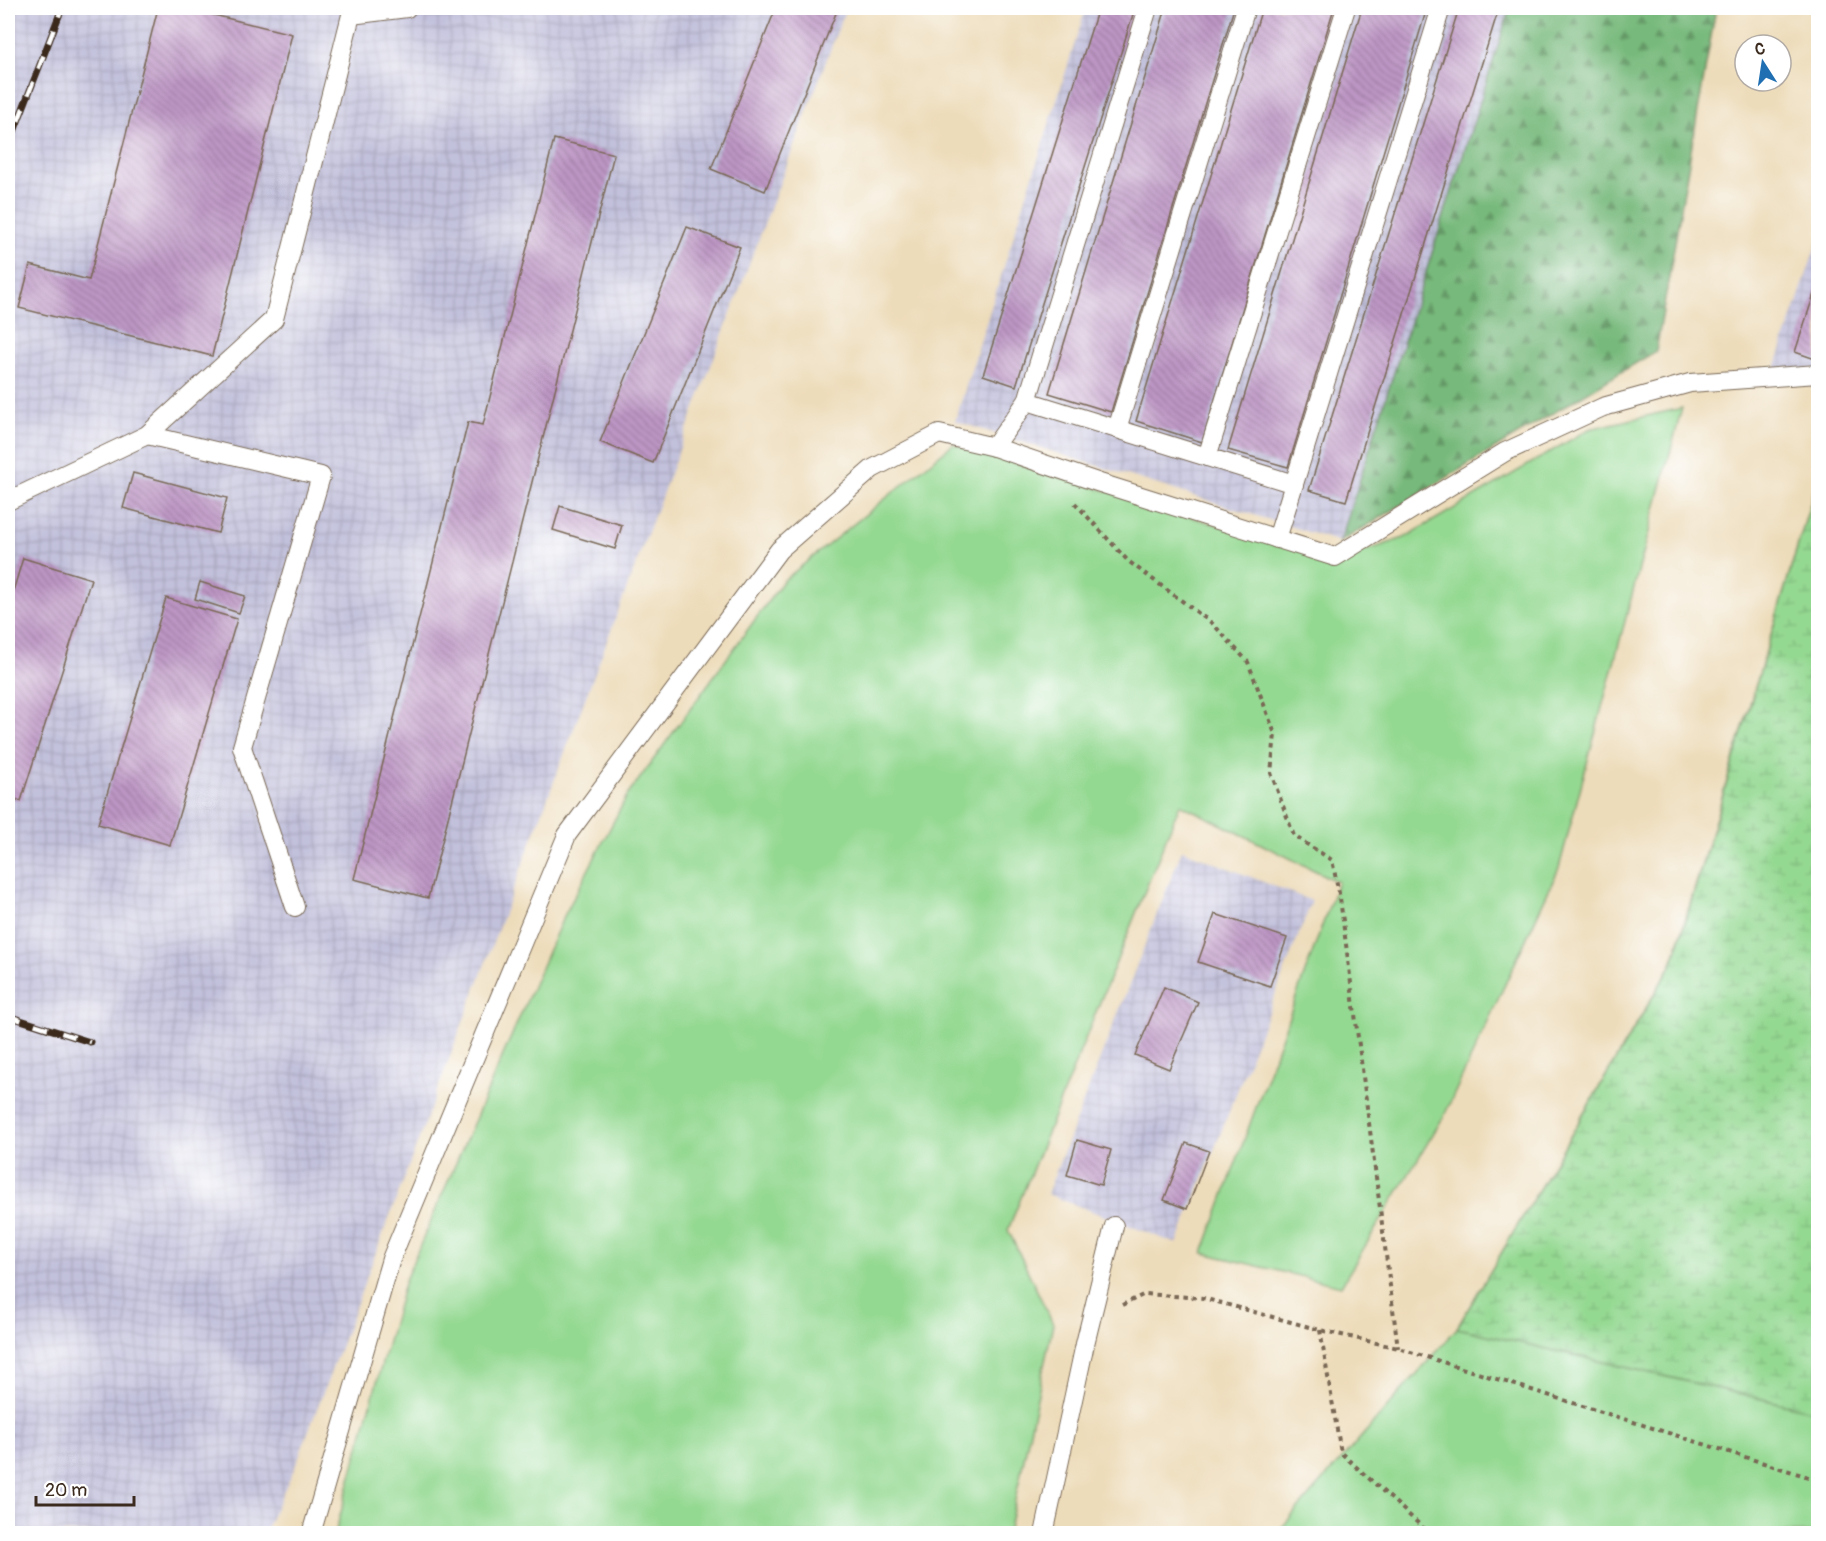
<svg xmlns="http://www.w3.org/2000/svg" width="1826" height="1541" font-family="Pangolin,sans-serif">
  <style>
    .industrial { fill: url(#industrial-grid) }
    .green { fill: #94d992; stroke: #688258; stroke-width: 1.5 }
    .forest { fill: url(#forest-firs); stroke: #59724d; stroke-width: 1.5 }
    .wetland { fill: url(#wetland-marsh); stroke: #688258; stroke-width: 1.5 }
    .building { fill: url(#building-back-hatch) }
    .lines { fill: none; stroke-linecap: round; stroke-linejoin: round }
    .lane-casing { stroke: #796855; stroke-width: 20 }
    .path { stroke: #796855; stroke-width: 4; stroke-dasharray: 4.5 4.5; stroke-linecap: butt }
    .lane { stroke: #fff; stroke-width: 18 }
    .rail-casing { stroke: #3b2a1e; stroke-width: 7 }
    .rail { stroke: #fff; stroke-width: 4.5; stroke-dasharray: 14; stroke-linecap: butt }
  </style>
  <defs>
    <pattern id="industrial-grid" width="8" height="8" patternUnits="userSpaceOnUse" patternTransform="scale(1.5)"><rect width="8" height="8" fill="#c2c1dc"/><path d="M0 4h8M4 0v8" fill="none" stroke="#a8a6bc"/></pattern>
    <pattern id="forest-firs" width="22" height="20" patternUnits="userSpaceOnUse" patternTransform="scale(1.5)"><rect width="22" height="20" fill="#77b97c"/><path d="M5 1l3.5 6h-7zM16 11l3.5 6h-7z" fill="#639765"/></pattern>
    <pattern id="wetland-marsh" width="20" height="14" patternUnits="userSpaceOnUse" patternTransform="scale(1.5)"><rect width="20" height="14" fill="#94d992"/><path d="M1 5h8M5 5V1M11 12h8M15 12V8" fill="none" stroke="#80ba7d"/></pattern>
    <pattern id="building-back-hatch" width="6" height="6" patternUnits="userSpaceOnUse" patternTransform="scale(1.5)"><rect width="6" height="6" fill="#bd96c5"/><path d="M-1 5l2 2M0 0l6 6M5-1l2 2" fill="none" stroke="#9b7b9f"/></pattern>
  </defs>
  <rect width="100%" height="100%" fill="#fff"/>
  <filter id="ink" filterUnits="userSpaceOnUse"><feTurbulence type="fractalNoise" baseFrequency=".0167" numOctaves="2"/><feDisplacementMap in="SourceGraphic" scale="12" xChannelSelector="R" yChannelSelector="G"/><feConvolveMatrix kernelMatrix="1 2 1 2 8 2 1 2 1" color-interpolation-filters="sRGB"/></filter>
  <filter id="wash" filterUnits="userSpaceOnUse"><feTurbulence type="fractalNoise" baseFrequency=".008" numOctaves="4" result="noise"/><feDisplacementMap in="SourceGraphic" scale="24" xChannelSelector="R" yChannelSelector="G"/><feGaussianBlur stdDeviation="1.35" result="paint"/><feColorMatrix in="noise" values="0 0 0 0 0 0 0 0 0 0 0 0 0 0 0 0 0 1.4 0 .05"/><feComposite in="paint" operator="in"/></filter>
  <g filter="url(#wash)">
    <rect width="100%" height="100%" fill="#eddcba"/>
    <!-- industrial -->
    <g class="industrial">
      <path d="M8,8h838l-551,1459 -31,66h-256z"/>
      <path d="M1086,8h424l-170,534 -385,-121z"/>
      <path d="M1818,240v149l-45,-15z"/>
      <path d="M1182,850l130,51 -135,343 -130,-50z"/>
    </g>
    <!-- green -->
    <g class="green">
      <path d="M1682,408l-123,460 -115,248 -103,170 -138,-33 135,-371 -158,-78 -172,426 45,94 -45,209 -673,1 70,-254 157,-360 65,-124 156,-215 170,-137 382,117 69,-23 185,-109z"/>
      <path d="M1818,478v1055l-542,1 181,-206 215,-364z"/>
    </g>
    <!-- forest -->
    <path class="forest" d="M1510,8h206l-60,343 -316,191z"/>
    <!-- wetland -->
    <path class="wetland" d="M1818,478v934l-361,-84 216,-365z"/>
    <g id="blocks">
      <!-- building -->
      <g class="building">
        <path d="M158,8h27l107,26 -80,322 -193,-48 11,-43 59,15z"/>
        <path d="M776,8h62l-73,183 -54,-22z"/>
        <path d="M1098,8h37l-119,378 -33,-11z"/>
        <path d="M1166,8h68l-123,404 -62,-19z"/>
        <path d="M1262,8h72l-132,434 -66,-21z"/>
        <path d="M1362,8h65l-139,459 -60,-17z"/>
        <path d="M1459,8h40l-153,493 -37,-11z"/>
        <path d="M554,139l60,15 -186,744 -74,-19 114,-457 15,3z"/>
        <path d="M687,227l53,20 -87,216 -53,-21z"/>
        <path d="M1818,282v78l-23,-8z"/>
        <path d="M133,473l94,25 -9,35 -95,-25z"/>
        <path d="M560,506l62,19 -7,24 -62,-19z"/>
        <path d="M23,558l68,21 -70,222 -13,-4v-189z"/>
        <path d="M200,582l45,14 -6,17 -44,-14z"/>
        <path d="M166,598l71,21 -67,226 -72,-21z"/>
        <path d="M1215,914l72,24 -17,48 -72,-24z"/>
        <path d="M1164,987l34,15 -29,67 -34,-14z"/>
        <path d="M1077,1140l34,10 -10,35 -34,-10z"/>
        <path d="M1186,1143l23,8 -22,58 -23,-9z"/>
      </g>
    </g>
  </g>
  <g filter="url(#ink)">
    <use href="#blocks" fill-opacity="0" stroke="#796855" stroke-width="1.5"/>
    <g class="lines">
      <!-- lane casing -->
      <g class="lane-casing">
        <g id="lane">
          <path d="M1027,401l267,83"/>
          <path d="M1117,429l129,-421"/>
          <path d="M147,435l174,41 -79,271 53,160"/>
          <path d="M994,447l33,-46 121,-393"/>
          <path d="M1207,457l139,-449"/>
          <path d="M8,501l139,-66 127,-116 77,-304 56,-7"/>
          <path d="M1277,539l164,-531"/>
          <path d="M311,1534l80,-275 176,-424 212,-285 93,-81 67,-35 55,13 106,36 235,74 170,-105 98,-45 87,-24 128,-9"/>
          <path d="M1044,1534l41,-190 29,-118"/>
        </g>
      </g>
      <!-- path -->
      <g class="path">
        <path d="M1075,503l53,58 85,63 35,38 27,72 -4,39 23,63 38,24 8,38 58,450"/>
        <path d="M1122,1305l23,-11 58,4 117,32 78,18 420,132"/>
        <path d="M1320,1330l21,123 89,81"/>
      </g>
      <!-- lane -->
      <use href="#lane" class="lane"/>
      <!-- rail casing -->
      <g class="rail-casing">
        <g id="rail">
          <path d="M8,147l54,-139"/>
          <path d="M8,1016l82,26"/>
        </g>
      </g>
      <!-- rail -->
      <use href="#rail" class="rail"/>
    </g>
  </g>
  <!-- margin -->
  <rect width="1826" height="1541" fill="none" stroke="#fff" stroke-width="30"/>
  <!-- north arrow -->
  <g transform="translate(1763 63) rotate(348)"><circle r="28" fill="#ffffff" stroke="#b1aaa5" stroke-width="1.5"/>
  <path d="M0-4.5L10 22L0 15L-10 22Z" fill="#1f6fb2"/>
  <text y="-9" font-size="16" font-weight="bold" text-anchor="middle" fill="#3b2a1e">С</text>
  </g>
  <!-- scale -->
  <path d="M36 1496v9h98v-9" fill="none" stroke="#3b2a1e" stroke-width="3"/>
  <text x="45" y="1496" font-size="18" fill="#3b2a1e" stroke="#ffffff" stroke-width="4.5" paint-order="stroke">20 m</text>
</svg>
